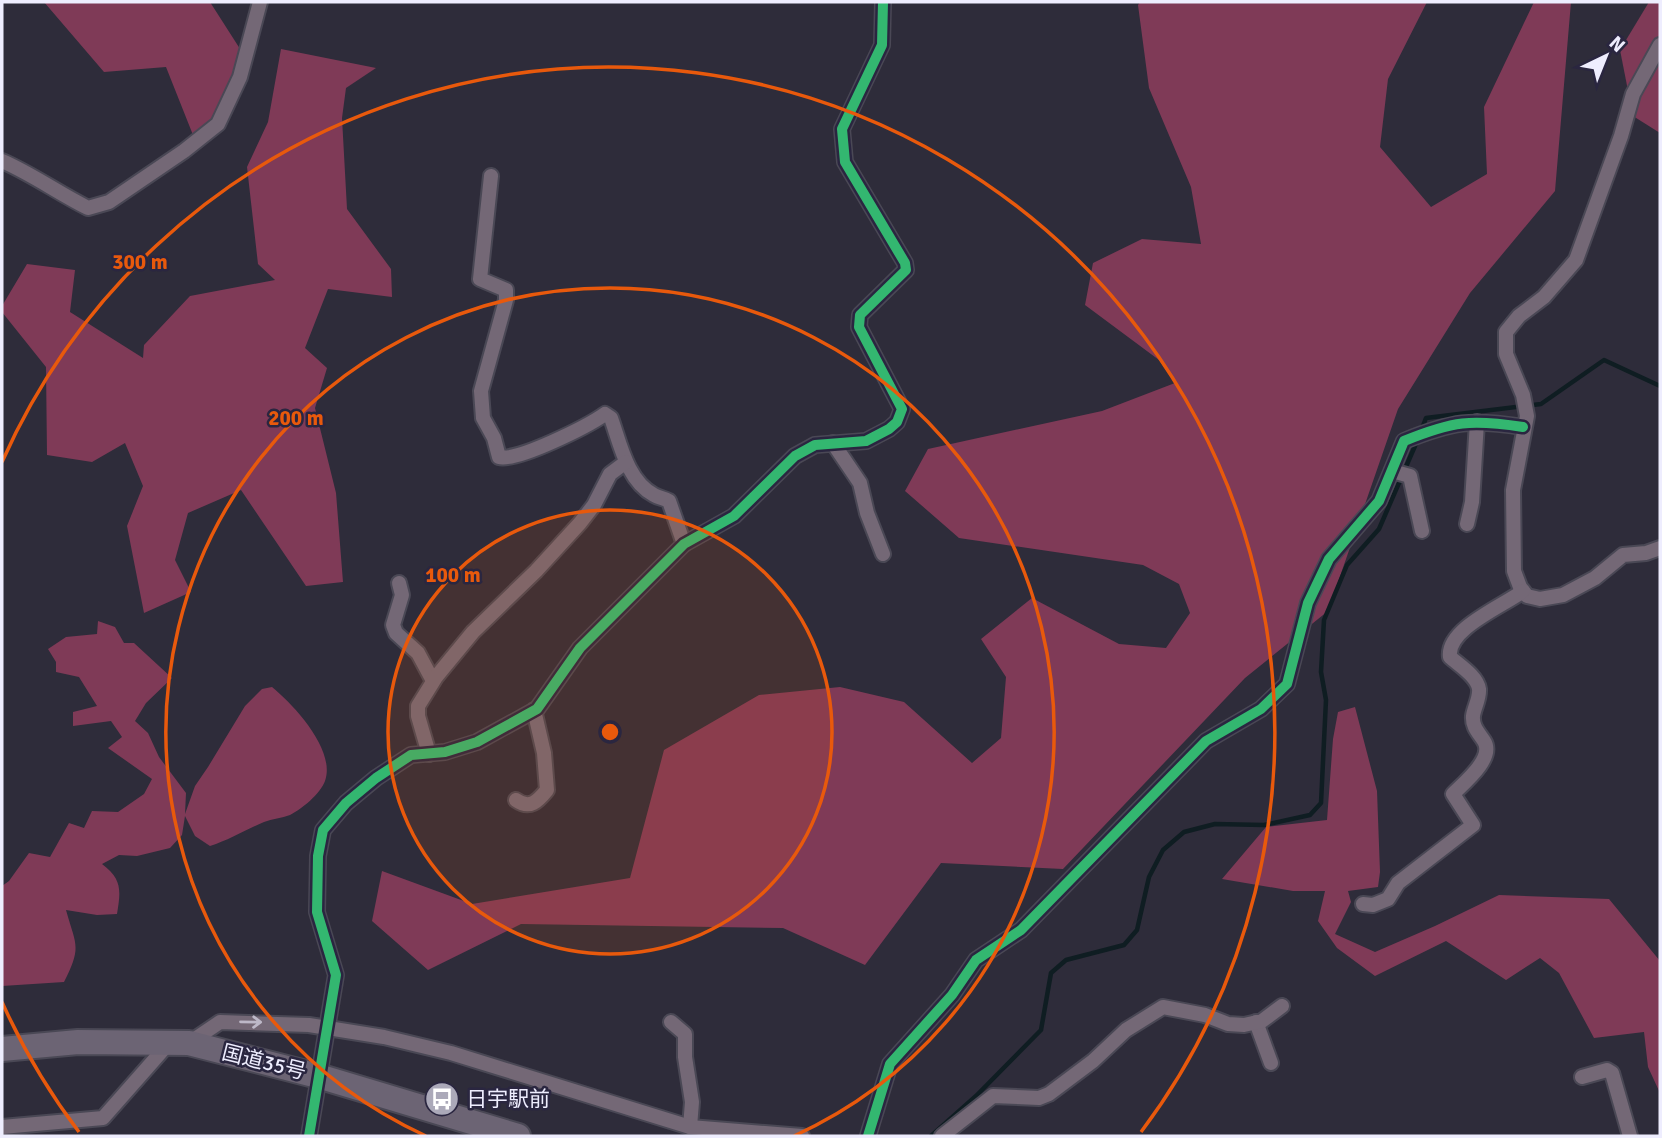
<svg xmlns="http://www.w3.org/2000/svg" width="1662" height="1138" font-family="Signika,'Noto Sans JP',sans-serif">
  <style>
    .forest { fill: #7f3a57 }
    .lines { fill: none; stroke-linecap: round; stroke-linejoin: round }
    .stream { stroke: #0f1d22; stroke-width: 4.5 }
    .minor-casing { stroke: #4a4855; stroke-width: 18 }
    .trunk-casing { stroke: #4a4855; stroke-width: 28 }
    .minor { stroke: #746876; stroke-width: 14 }
    .trunk { stroke: #6c6474; stroke-width: 24 }
    .cycleway-casing { stroke: #2a2640; stroke-width: 15 }
    .cycleway { stroke: #33b770; stroke-width: 10 }
    .oneway { stroke: #bdb8c8 }
    .ring { fill: none; stroke: #e8590c; stroke-width: 3.5 }
    .labels { text-anchor: middle; stroke-width: 5; stroke-linejoin: round; paint-order: stroke }
    .street-label { font-size: 21px; fill: #eeedfe; stroke: #2a2640 }
    .poi-label { font-size: 21px; fill: #eeedfe; stroke: #2a2640; text-anchor: start }
    .centre { fill: #e8590c; stroke: #2a2640; stroke-width: 3.5 }
    .ring-label { font-size: 21px; text-anchor: middle; font-weight: bold; fill: #e8590c; stroke: #2a2640; stroke-width: 5; stroke-linejoin: round; paint-order: stroke }
  </style>
  <rect width="100%" height="100%" fill="#2e2c3a"/>
  <!-- forest -->
  <g class="forest">
    <path d="M44,2h166l32,50 -31,79 -18,4 -27,-68 -62,5z"/>
    <path d="M1140,2h287l-39,77 -8,68 51,60 56,-33 -3,-67 50,-105h37l-16,189 -85,102 -72,116 -70,202 -83,67 -182,191 -122,-6 -76,102 -82,-37 -262,-4 -93,46 -56,-49 10,-50 90,33 158,-26 34,-128 95,-55 81,-8 64,15 68,61 29,-25 5,-61 -25,-38 51,-41 87,46 47,4 24,-35 -11,-29 -36,-19 -184,-27 -54,-47 23,-42 174,-38 73,-28 -16,-23 -74,-55 8,-42 49,-24 59,5 -10,-57 -42,-99 -11,-83z"/>
    <path d="M1649,2h11v131l-27,-17 -13,-66z"/>
    <path d="M281,49l95,19 -30,20 -4,30 5,91 44,60 1,28 -64,-8 -23,59 22,20 -12,40 21,85 7,89 -37,4 -65,-96 -53,23 -13,47 16,32 -47,21 -17,-87 16,-40 -18,-43 -33,19 -45,-7 -1,-88 -44,-55v-6l25,-42 48,6 -5,42 73,46 1,-13 46,-49 85,-16 -17,-16 -11,-97 21,-45z"/>
    <path d="M98,621l17,6 9,16h10l38,35 -26,25 -11,18 13,12 11,24 27,36 -1,21 10,-28 13,-19 37,-61 17,-17 10,-2c22,18 64,63 53,94 -5,13 -23,28 -35,34 -8,3 -18,4 -26,7 -19,8 -35,18 -54,24l-15,-10 -10,-20 -3,19 -12,13 -33,8 -18,-1 -17,9c20,15 19,26 15,50l-20,1 -31,-5c10,36 16,36 -2,72l-62,4v-100l7,-5 20,-28 21,4 19,-34 15,5 8,-17 26,1 26,-18 8,-15 -44,-31 14,-11 -11,-16 -38,5v-14l24,-6 -18,-29 -23,-5v-10l-8,-13 18,-12 31,-3z"/>
    <path d="M1355,707l22,84 3,81 -2,15 -30,4 3,11 -16,32 40,18 60,-26 64,-31 110,4 51,62v132l-12,-26 -4,-35 -50,6 -35,-65 -19,-15 -34,22 -60,-39 -71,35 -38,-28 -19,-27 7,-30h-32l-71,-12 44,-52 61,-7 6,-81 5,-27z"/>
  </g>
  <g class="lines">
    <!-- stream -->
    <g class="stream">
      <path d="M1421,431l5,-13 115,-14 63,-44 56,26"/>
      <path d="M931,1136l45,-40 65,-66 10,-57 15,-13 58,-15 13,-15 12,-53 14,-27 21,-18 31,-8 49,1 46,-10 11,-12 5,-103 -5,-28 3,-52 23,-55 32,-36 39,-90"/>
    </g>
    <!-- minor casing -->
    <g class="minor-casing">
      <g id="minor">
        <path d="M1660,45l-27,49 -12,42 -45,124 -32,37 -25,19 -13,16v22l17,41 4,21 -14,74 1,81 6,16 7,9 13,3 23,-4 32,-17 28,-23 23,-2 14,-5"/>
        <path d="M2,161c30,13 56,32 86,47l21,-6 75,-51 34,-27 22,-47 20,-75"/>
        <path d="M491,176l-11,103 26,11v10l-25,91 2,27 11,20 5,19c18,5 89,-31 106,-43l6,4c9,25 16,63 43,77 5,3 10,3 15,6l15,43"/>
        <path d="M833,443l27,40 7,30 16,41"/>
        <path d="M1392,471l18,5 12,55"/>
        <path d="M1467,524l5,-22 5,-80"/>
        <path d="M399,583l3,12 -9,30 3,8 22,20 15,28"/>
        <path d="M429,754l-11,-38v-10l18,-29 37,-45 63,-61 44,-48 14,-18 16,-31 16,-12"/>
        <path d="M516,800c14,10 22,1 31,-10l-3,-37 -10,-43"/>
        <path d="M1363,904l10,1 15,-6 10,-16 75,-58 -20,-31c11,-11 42,-36 31,-53 -5,-8 -12,-14 -11,-25 1,-8 7,-18 6,-27 -2,-13 -20,-24 -29,-32 -4,-28 53,-51 73,-66"/>
        <path d="M671,1022l14,12v23l7,45 -2,25"/>
        <path d="M1256,1022l15,41"/>
        <path d="M189,1043l31,-21 89,3 75,12 67,16 239,74 112,9"/>
        <path d="M1582,1077l25,-7 5,3 18,63"/>
        <path d="M2,1127l101,-9 66,-75"/>
        <path d="M309,1136l27,-161 -19,-63 1,-56 5,-26 23,-27 30,-25 35,-23 34,-3 32,-10 60,-33 43,-61 104,-104 50,-28 61,-60 20,-11 51,-4 23,-12 8,-7 5,-13 -43,-82 1,-12 46,-45 -1,-7 -60,-101 -3,-33 40,-84 1,-43"/>
        <path d="M868,1136l22,-72 62,-69 24,-35 45,-30 185,-189 55,-32 26,-25 21,-81 21,-44 50,-58 25,-60c49,-20 67,-22 119,-14"/>
        <path d="M942,1136l51,-40 46,2 10,-4 44,-33 33,-31 37,-23 42,8 23,9 16,1 18,-4 20,-15"/>
      </g>
    </g>
    <!-- trunk casing -->
    <g class="trunk-casing">
      <path id="trunk" d="M2,1049l76,-7 111,1 129,33 200,60"/>
    </g>
    <!-- minor -->
    <use href="#minor" class="minor"/>
    <!-- trunk -->
    <use href="#trunk" class="trunk"/>
    <!-- cycleway casing -->
    <g class="cycleway-casing">
      <g id="cycleway">
        <path d="M309,1136l27,-161 -19,-63 1,-56 5,-26 23,-27 30,-25 35,-23 34,-3 32,-10 60,-33 43,-61 104,-104 50,-28 61,-60 20,-11 51,-4 23,-12 8,-7 5,-13 -43,-82 1,-12 46,-45 -1,-7 -60,-101 -3,-33 40,-84 1,-43"/>
        <path d="M868,1136l22,-72 62,-69 24,-35 45,-30 185,-189 55,-32 26,-25 21,-81 21,-44 50,-58 25,-60c49,-20 67,-22 119,-14"/>
      </g>
    </g>
    <!-- cycleway -->
    <use href="#cycleway" class="cycleway"/>
  </g>
  <!-- one-way arrows -->
  <defs><path id="oneway-shaft" d="M-6 0H5M1.5-3L5.5 0L1.5 3" fill="none" stroke-width="1.6" stroke-linecap="round" stroke-linejoin="round" transform="scale(1.75)"/></defs>
  <use class="oneway" href="#oneway-shaft" transform="translate(251 1022) rotate(1)"/>
  <!-- distance rings -->
  <circle cx="610" cy="732" r="222" fill="#e8590c" fill-opacity=".12"/>
  <g class="ring">
    <circle cx="610" cy="732" r="222"/>
    <path d="M426 1136A444 444 0 1 1 794 1136"/>
    <path d="M79 1132A665 665 0 0 1 2 1002M2 462A665 665 0 1 1 1141 1132"/>
  </g>
  <!-- icons -->
  <defs>
    <g id="bus-disc" transform="scale(1.75)"><circle r="9.5" fill="#aba9b9" stroke="#2a2640"/><path d="M-5-6H5V4H4V6H2V4H-2V6H-4V4H-5ZM-3.5-4V0h7V-4ZM-3.5 1.2v1.5H-2V1.2ZM2 1.2v1.5H3.5V1.2Z" fill="#fff"/></g>
  </defs>
  <g fill-rule="evenodd">
    <use href="#bus-disc" x="442" y="1099"/>
  </g>
  <g class="labels">
    <!-- street labels -->
    <g class="street-label">
      <text transform="translate(264 1062) rotate(14)" y="7">国道35号</text>
    </g>
    <!-- poi labels -->
    <g class="poi-label">
      <text x="466" y="1106">日宇駅前</text>
    </g>
  </g>
  <circle cx="610" cy="732" r="10" class="centre"/>
  <g class="ring-label">
    <text x="140" y="269">300 m</text>
    <text x="296" y="425">200 m</text>
    <text x="453" y="582">100 m</text>
  </g>
  <!-- border -->
  <rect width="1662" height="1138" fill="none" stroke="#eeedfe" stroke-width="7"/>
  <!-- north arrow -->
  <g transform="translate(1606 56) rotate(43)" stroke="#2a2640" stroke-width="5" paint-order="stroke">
  <path d="M0-5L12 26L0 18L-12 26Z" fill="#eeedfe"/>
  <text y="-10" font-size="19" font-weight="bold" text-anchor="middle" fill="#eeedfe">N</text>
  </g>
</svg>
